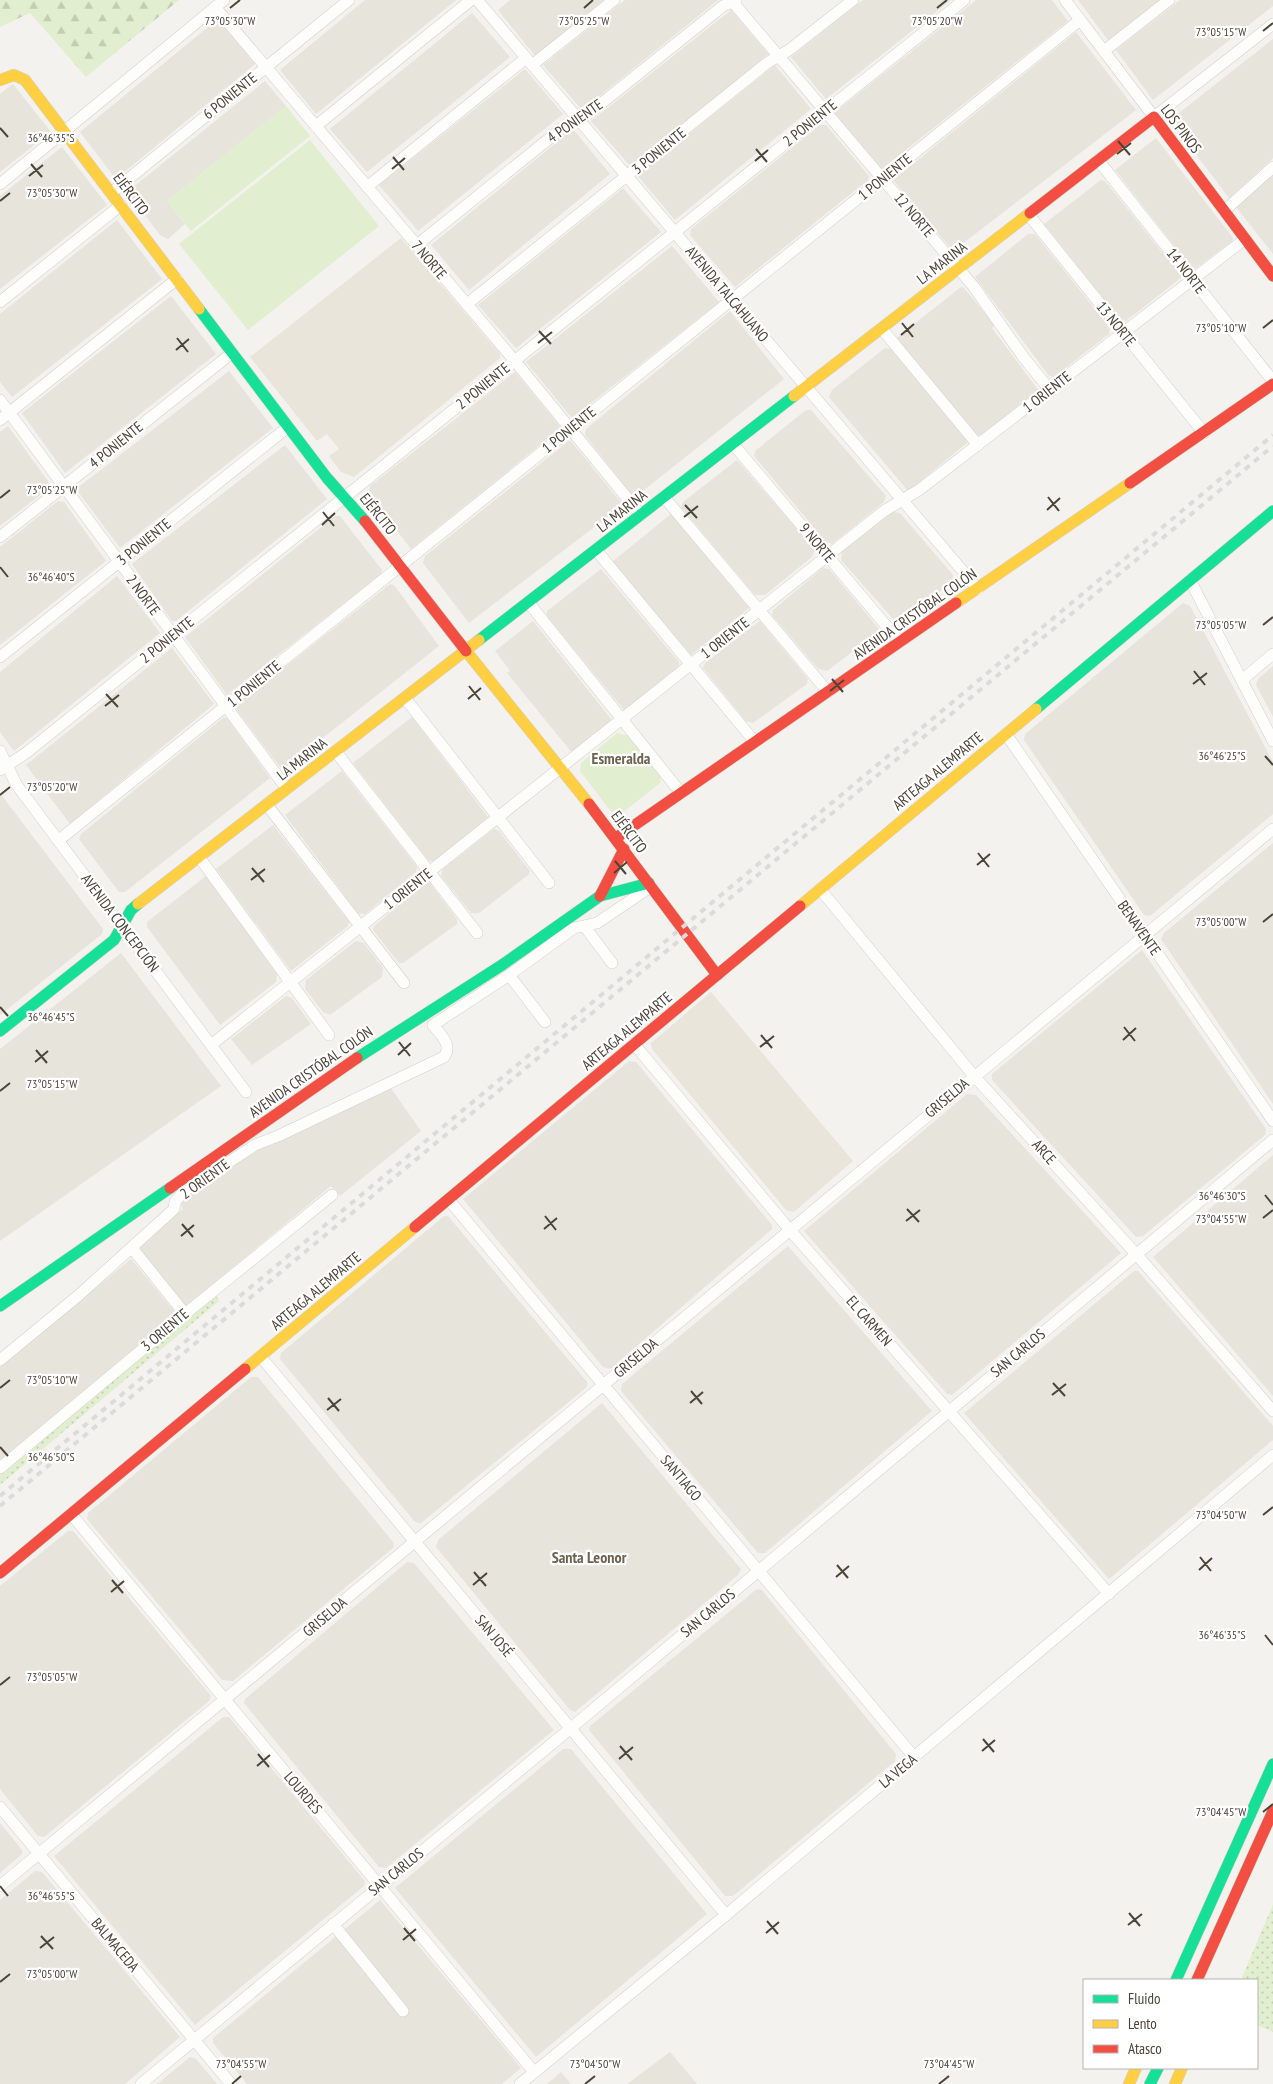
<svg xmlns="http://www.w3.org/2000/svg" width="1273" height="2084" font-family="'PT Sans Narrow',sans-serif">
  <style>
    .residential { fill: #e7e4dc }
    .education { fill: #eae5da }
    .grass { fill: url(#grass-dots) }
    .forest { fill: url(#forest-firs) }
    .park { fill: #e1eecf }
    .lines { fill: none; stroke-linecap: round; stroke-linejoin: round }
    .street-casing { stroke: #d2d0cb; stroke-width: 12 }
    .fast-casing { stroke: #d3cfc5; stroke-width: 12 }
    .slow-casing { stroke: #d3cfc5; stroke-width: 12 }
    .jam-casing { stroke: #d3cfc5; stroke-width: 12 }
    .street { stroke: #fdfdfc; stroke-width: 11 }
    .fast { stroke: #16e098; stroke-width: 11 }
    .slow { stroke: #ffcf43; stroke-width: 11 }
    .jam { stroke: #f24e42; stroke-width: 11 }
    .rail { stroke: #dbdbda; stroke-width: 4; stroke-dasharray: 6 6; stroke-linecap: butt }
    .ticks { fill: none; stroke: #4b4439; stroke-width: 2 }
    .labels { text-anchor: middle; stroke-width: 4.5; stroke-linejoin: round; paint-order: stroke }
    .street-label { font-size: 15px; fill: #4b4439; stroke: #fff }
    .neighbourhood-label { font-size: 16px; font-weight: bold; fill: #6e6250; stroke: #fff }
    .ticks-label { font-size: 12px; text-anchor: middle; fill: #4b4439; stroke: #fff; stroke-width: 4.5; stroke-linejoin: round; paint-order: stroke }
  </style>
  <defs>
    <pattern id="grass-dots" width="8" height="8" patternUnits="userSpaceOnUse" patternTransform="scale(1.25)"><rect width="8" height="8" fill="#e1eecf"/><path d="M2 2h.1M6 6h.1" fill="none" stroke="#c3cdb2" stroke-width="1.8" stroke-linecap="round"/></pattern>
    <pattern id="forest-firs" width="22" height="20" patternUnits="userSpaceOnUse" patternTransform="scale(1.25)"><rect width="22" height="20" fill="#e1eecf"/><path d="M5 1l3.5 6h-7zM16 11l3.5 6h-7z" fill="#c3cdb2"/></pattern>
  </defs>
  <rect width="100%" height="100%" fill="#f4f2ee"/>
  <!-- residential -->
  <g class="residential">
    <path d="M365,0h91l-140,114 -36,-44z"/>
    <path d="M510,0h94l-69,56 -37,-46z"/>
    <path d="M625,0h93l-136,110 -39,-45z"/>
    <path d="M863,0h88l-125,99 -35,-42z"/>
    <path d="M976,0h76l16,21 -186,148 -48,-56z"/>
    <path d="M1078,0h82l-52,40z"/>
    <path d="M1180,0h93v6l-120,94 -37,-50z"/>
    <path d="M731,10l37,44 -137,113 -40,-46z"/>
    <path d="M472,13l38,44 -143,115 -37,-43z"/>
    <path d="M218,19l37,45 -139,115 -36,-47z"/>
    <path d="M1076,32l60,78 -183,141 -60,-71z"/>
    <path d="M1273,39v119l-44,40 -59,-78z"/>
    <path d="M775,65l36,44 -136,111 -38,-45z"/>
    <path d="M525,69l38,45 -145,117 -39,-46z"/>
    <path d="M265,81l21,25 -119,95 18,23 -17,15 -8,-4 -33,-43z"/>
    <path d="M13,84l38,48 -51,40v-78z"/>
    <path d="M820,125h6l43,51 -1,4 -133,107 -45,-52 1,-6z"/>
    <path d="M573,129l37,45 -141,116 -38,-45z"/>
    <path d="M1156,138l77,100 -1,3 -36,27 -5,-1 -76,-97z"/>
    <path d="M62,147l45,58 -107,84v-93z"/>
    <path d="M1273,174v80l-37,-47z"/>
    <path d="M1101,180l4,1 77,96 -56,44 -5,-1 -77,-96z"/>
    <path d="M623,188l38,44 -145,116 -38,-43z"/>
    <path d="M117,220l45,59 -150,118 -12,-15v-68z"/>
    <path d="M1028,234h7l75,94 -1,6 -55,43 -5,-1 -74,-99z"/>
    <path d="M672,246l47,56 -147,116 -46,-56z"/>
    <path d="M961,287l3,1 31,37 -3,3 47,63 -57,44h-5l-82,-96z"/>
    <path d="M171,296l45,58 -151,119 -43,-60z"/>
    <path d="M730,311l54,68 -150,119 -49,-63 1,-6z"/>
    <path d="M885,348l6,1 77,93 -60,49 -79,-94 3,-7z"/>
    <path d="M229,371l44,57 -153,120 -44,-59z"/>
    <path d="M515,372l46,56 -150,121 -43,-55 2,-8z"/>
    <path d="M806,410h5l75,86 -2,6 -52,42 -7,-3 -71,-85 1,-5z"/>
    <path d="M8,426l42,58 -1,4 -49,38v-94z"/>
    <path d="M570,440l53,65 -154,118 -46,-60 2,-7z"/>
    <path d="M285,445l42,54 -151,122h-4l-40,-57z"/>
    <path d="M737,460l78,90 -3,7 -47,38h-10l-74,-88 2,-5z"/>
    <path d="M58,501l6,1 42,59 -106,84v-98z"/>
    <path d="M893,512l7,1 53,62 -1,8 -56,39 -55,-62 1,-8z"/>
    <path d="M671,514l78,94 -58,47 -79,-93z"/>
    <path d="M335,516h5l42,54 -1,4 -154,121 -42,-58z"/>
    <path d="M823,568l6,1 50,60 -2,4 -50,38 -9,-2 -46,-54 1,-5z"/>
    <path d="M601,569l78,93v4l-55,44 -77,-94v-5z"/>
    <path d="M117,576l43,57 -146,118 -14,-19v-60z"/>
    <path d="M390,584l4,1 45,61 -154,122 -5,-1 -43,-56v-6z"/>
    <path d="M1183,603l7,3 83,156v52l-123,102 -6,-1 -120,-175 1,-6z"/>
    <path d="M533,621l78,98 -1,4 -37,31 -66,-81 3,-2 -15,-20z"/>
    <path d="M760,621l48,58 -1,5 -54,39 -7,-2 -43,-53 2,-5z"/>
    <path d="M172,648l42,56 -144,120 -44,-59z"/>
    <path d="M1273,666v51l-17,-32 2,-6z"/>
    <path d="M224,717l4,2 42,59 -145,114h-6l-40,-53 2,-5z"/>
    <path d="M412,717l76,100 -54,44h-5l-76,-98z"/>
    <path d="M342,771l75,96 -1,5 -51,42 -7,-1 -73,-98z"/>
    <path d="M0,793l103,136 -1,5 -102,81z"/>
    <path d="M273,825l76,97 -1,4 -57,45 -75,-102z"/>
    <path d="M494,829l5,2 31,40 -2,4 -49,38h-8l-30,-37 2,-7z"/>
    <path d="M1273,843v261l-112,-165 3,-6z"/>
    <path d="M206,876l71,98 -1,8 -56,43 -73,-98v-5z"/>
    <path d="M426,882l4,1 27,36v5l-54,39h-4l-26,-33 1,-4z"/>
    <path d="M356,941l8,2 19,25 -1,9 -52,38 -7,-3 -18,-23 1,-9z"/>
    <path d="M1142,950l124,179 -1,6 -122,101 -7,1 -144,-157v-6z"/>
    <path d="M121,953l100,133 -221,155v-192z"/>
    <path d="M286,996l6,2 19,26 -59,41 -21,-26z"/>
    <path d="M629,1061l7,1 136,163v4l-162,140 -7,-2 -140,-168z"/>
    <path d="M390,1087l31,44 -81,65 -9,-10 -145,120 -48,-59 45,-38 -4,-10 89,-57 3,3z"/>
    <path d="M967,1094l9,1 145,158 -169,142 -5,-1 -143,-163z"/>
    <path d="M1273,1155v241l-120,-139z"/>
    <path d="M444,1216h4l139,166v5l-166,136 -6,-1 -135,-163 1,-6z"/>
    <path d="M788,1246l144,165 -167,142h-7l-137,-162 1,-7z"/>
    <path d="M131,1259l43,52 -1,5 -173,145v-94z"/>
    <path d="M1134,1271h4l135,155v14l-164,139 -145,-166z"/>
    <path d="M251,1377h7l135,165 1,5 -161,134 -11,-1 -135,-161 1,-6z"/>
    <path d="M602,1403l139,166 -3,6 -163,137 -5,-2 -134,-163 2,-7z"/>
    <path d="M68,1531h5l138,165 -2,5 -165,136 -6,-1 -38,-47v-203z"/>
    <path d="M407,1562l7,1 140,167 -168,138 -7,-1 -135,-164 1,-4z"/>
    <path d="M757,1589l5,1 134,164 -1,7 -162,135h-8l-136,-166 1,-4z"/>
    <path d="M223,1717h6l136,164 -1,5 -169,139 -141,-169z"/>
    <path d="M563,1749h8l136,165 -171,143 -141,-169z"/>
    <path d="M0,1823l22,27v4l-22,19z"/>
    <path d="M35,1871l7,1 138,165 -55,47h-125v-184z"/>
    <path d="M380,1900l141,168 -19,16h-255l-34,-41v-5z"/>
    <path d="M670,2052l27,32h-70z"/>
    <path d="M190,2057l6,2 21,25h-60z"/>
    <path d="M561,2072l10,12h-24z"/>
  </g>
  <!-- education -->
  <g class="education">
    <path d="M401,238l99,116v4l-146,119 -13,-5 -12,-16 10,-7 -12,-15 -10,7 -67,-84z"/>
    <path d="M711,992l142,169 -59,51 -8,-2 -134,-161 -1,-6z"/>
  </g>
  <!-- grass -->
  <g class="grass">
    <path d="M216,1295l3,6 -219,184v-12z"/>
    <path d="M1273,1904v128l-16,-7v-45h-16z"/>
  </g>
  <!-- forest -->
  <path class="forest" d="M0,0h179l-93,77 -56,-64 -30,14z"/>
  <!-- park -->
  <g class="park">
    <path d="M286,106l24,30 -119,95 -24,-30z"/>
    <path d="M310,140l69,86 -131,104 -69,-86z"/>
    <path d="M617,733l12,3 32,40 -1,7 -38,30 -9,1 -33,-43 1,-8z"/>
  </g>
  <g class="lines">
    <!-- street casing -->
    <g class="street-casing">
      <g id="street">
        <path d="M477,0l501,589"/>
        <path d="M731,0l243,287 50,71 26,32"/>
        <path d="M1065,0l89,117 119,-93"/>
        <path d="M215,7l299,353 127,155"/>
        <path d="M1104,51l65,-51"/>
        <path d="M532,65l82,-65"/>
        <path d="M316,126l155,-126"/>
        <path d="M1098,160l175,221"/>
        <path d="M0,184l224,-184"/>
        <path d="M367,187l159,-129"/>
        <path d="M111,193l238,-193"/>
        <path d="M1224,211l49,-44"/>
        <path d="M1028,214l176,219"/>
        <path d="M417,245l149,-120 22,-11 135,-108 13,-6"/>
        <path d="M0,302l121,-97"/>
        <path d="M467,304l300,-241 22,-13 64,-50"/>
        <path d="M882,329l96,116"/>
        <path d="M0,400l287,389"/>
        <path d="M0,420l177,-141"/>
        <path d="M733,444l167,198"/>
        <path d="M664,497l164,195"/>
        <path d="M0,537l232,-184"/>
        <path d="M596,550l159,192"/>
        <path d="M1190,580l83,161"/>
        <path d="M528,602l153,191"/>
        <path d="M0,657l288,-230"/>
        <path d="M1242,680l31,-26"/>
        <path d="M405,698l144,185"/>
        <path d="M1006,734l267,387"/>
        <path d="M0,751l16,33 230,308"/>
        <path d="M336,752l141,181"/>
        <path d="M0,770l26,-17 938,-753"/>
        <path d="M267,805l137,178"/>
        <path d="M59,840l1021,-820"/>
        <path d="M199,857l130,178"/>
        <path d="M820,889l154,187 163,179 136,156"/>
        <path d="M585,927l27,36"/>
        <path d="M509,975l36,47"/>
        <path d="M634,1044l155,185 320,365"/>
        <path d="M211,1045l673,-534 35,-21 326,-251"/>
        <path d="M449,1200l465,557"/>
        <path d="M132,1248l53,66"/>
        <path d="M261,1357l465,558"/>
        <path d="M0,1360l79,-65 95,-86 1,-7 8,-10 72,-47 23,-9 166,-79c9,-12 -4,-23 -11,-32l76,-50 65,-47 23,-5 52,-35"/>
        <path d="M0,1468l185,-154 147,-119"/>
        <path d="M71,1514l463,558"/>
        <path d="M0,1807l231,277"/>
        <path d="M0,1886l1273,-1057"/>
        <path d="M333,1924l70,87"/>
        <path d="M141,2084l430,-356 702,-588"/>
        <path d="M520,2084l206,-169 547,-460"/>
      </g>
    </g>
    <!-- fast casing -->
    <g class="fast-casing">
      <g id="fast">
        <path d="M199,309l128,169 38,43"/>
        <path d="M479,640l315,-244"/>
        <path d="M1036,709l237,-198"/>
        <path d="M0,1031l114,-91 17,-30 7,-6"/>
        <path d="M357,1058l145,-93 98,-69 49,-13"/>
        <path d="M0,1306l170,-118"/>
        <path d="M1176,1980l97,-216"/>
        <path d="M1150,2084l8,-16"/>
      </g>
    </g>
    <!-- slow casing -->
    <g class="slow-casing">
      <g id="slow">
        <path d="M0,80l14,-5 11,5 174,229"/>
        <path d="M794,396l236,-183"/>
        <path d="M956,603l174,-120"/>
        <path d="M466,651l123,153"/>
        <path d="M138,904l341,-264"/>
        <path d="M800,906l236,-197"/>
        <path d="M245,1369l170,-142"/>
        <path d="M1129,2084l7,-16"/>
        <path d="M1175,2084l7,-16"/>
      </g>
    </g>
    <!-- jam casing -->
    <g class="jam-casing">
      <g id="jam">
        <path d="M1030,213l124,-96 119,159"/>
        <path d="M1130,483l143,-99"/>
        <path d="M365,521l101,130"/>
        <path d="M589,804l128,171 83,-69"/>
        <path d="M616,838l340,-235"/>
        <path d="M600,896l24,-47"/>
        <path d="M170,1188l187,-130"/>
        <path d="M415,1227l302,-252"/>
        <path d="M0,1573l245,-204"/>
        <path d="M1197,1980l76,-169"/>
      </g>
    </g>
    <!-- street -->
    <use href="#street" class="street"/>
    <!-- fast -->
    <use href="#fast" class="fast"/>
    <!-- slow -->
    <use href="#slow" class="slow"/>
    <!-- jam -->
    <use href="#jam" class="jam"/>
    <!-- rail -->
    <g class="rail">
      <path d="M0,1496l1273,-1061"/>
      <path d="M0,1506l1273,-1060"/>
    </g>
  </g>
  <!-- ticks -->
  <path class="ticks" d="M230,8l10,-8M584,8l9,-8M937,8l10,-8M1263,31l10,-8M0,128l8,9M1118,141l12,14M756,149l11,13M1117,154l14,-11M393,157l11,13M755,161l13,-11M31,164l11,13M392,169l13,-11M29,176l14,-11M0,201l10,-8M902,323l11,14M1263,328l10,-8M539,331l12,13M901,335l13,-11M177,338l11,14M538,343l14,-11M176,350l13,-11M1048,497l11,14M0,498l10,-8M685,505l12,13M1047,510l13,-12M323,512l11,14M684,517l14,-11M322,525l13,-12M0,567l8,10M1263,625l10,-8M1194,671l11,14M832,679l11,13M1193,684l14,-11M469,686l11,14M830,691l14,-11M106,694l12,13M468,699l13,-11M105,706l14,-11M1265,756l8,9M0,795l10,-8M978,853l11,14M615,861l11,13M977,865l13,-11M252,868l12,14M614,873l13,-11M251,880l14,-11M1263,922l10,-8M0,1007l8,9M1124,1027l11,14M761,1035l11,13M1123,1040l13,-12M399,1042l11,14M760,1047l14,-11M36,1050l11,13M398,1055l13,-12M35,1062l13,-11M0,1091l10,-8M1265,1195l8,10M907,1209l12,13M545,1216l11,14M1263,1218l10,-8M906,1221l14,-11M182,1224l11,13M544,1229l13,-11M181,1236l13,-11M1053,1383l12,13M0,1388l10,-8M691,1391l11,13M1052,1395l14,-11M328,1398l11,13M690,1403l13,-11M327,1410l14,-11M0,1447l8,9M1263,1515l10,-8M1200,1557l11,14M837,1565l11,13M1199,1570l13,-12M474,1572l12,14M836,1577l13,-11M112,1580l11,13M473,1585l14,-12M111,1592l13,-11M1265,1635l8,10M0,1685l10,-8M983,1739l11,13M620,1746l12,14M982,1751l13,-11M258,1754l11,13M619,1759l14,-12M257,1766l13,-11M1263,1812l10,-8M0,1886l8,10M1129,1913l11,13M767,1921l11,13M1128,1925l14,-11M404,1928l11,13M766,1933l13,-11M41,1936l12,13M403,1940l13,-11M40,1948l14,-11M0,1982l10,-8M232,2084l9,-8M585,2084l10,-8M939,2084l10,-8"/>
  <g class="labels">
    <!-- street labels -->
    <g class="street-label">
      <text transform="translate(230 96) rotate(-39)" y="5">6 PONIENTE</text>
      <text transform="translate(575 121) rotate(-35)" y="5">4 PONIENTE</text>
      <text transform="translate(810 123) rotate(-39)" y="5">2 PONIENTE</text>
      <text transform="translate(1181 129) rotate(53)" y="5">LOS PINOS</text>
      <text transform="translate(659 151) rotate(-39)" y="5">3 PONIENTE</text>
      <text transform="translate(885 177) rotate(-39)" y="5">1 PONIENTE</text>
      <text transform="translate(131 194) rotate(53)" y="5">EJÉRCITO</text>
      <text transform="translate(914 215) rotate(50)" y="5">12 NORTE</text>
      <text transform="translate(429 260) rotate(50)" y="5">7 NORTE</text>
      <text transform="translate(942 263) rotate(-38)" y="5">LA MARINA</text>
      <text transform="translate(1186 271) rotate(52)" y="5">14 NORTE</text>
      <text transform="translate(727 294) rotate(50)" y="5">AVENIDA TALCAHUANO</text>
      <text transform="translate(1116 324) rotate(51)" y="5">13 NORTE</text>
      <text transform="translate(483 386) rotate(-39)" y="5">2 PONIENTE</text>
      <text transform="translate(1047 392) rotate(-38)" y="5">1 ORIENTE</text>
      <text transform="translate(569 430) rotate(-39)" y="5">1 PONIENTE</text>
      <text transform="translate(116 445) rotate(-39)" y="5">4 PONIENTE</text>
      <text transform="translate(622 511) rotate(-38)" y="5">LA MARINA</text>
      <text transform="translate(378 514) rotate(51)" y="5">EJÉRCITO</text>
      <text transform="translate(144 542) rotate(-39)" y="5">3 PONIENTE</text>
      <text transform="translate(817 543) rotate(50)" y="5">9 NORTE</text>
      <text transform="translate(143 595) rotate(54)" y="5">2 NORTE</text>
      <text transform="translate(915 614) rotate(-35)" y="5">AVENIDA CRISTÓBAL COLÓN</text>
      <text transform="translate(725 638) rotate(-38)" y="5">1 ORIENTE</text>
      <text transform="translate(167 640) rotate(-39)" y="5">2 PONIENTE</text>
      <text transform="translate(254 684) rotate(-39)" y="5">1 PONIENTE</text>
      <text transform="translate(302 759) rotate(-38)" y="5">LA MARINA</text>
      <text transform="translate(938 771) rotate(-40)" y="5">ARTEAGA ALEMPARTE</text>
      <text transform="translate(629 832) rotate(53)" y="5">EJÉRCITO</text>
      <text transform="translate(408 889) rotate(-38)" y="5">1 ORIENTE</text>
      <text transform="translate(120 923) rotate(53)" y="5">AVENIDA CONCEPCIÓN</text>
      <text transform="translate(1139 928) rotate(55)" y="5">BENAVENTE</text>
      <text transform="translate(627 1031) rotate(-40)" y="5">ARTEAGA ALEMPARTE</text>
      <text transform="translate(311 1072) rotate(-35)" y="5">AVENIDA CRISTÓBAL COLÓN</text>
      <text transform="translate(947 1098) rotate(-40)" y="5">GRISELDA</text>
      <text transform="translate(1044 1152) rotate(48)" y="5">ARCE</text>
      <text transform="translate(205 1179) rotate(-36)" y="5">2 ORIENTE</text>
      <text transform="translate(316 1291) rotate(-40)" y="5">ARTEAGA ALEMPARTE</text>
      <text transform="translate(869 1321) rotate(49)" y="5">EL CARMEN</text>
      <text transform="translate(165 1330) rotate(-40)" y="5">3 ORIENTE</text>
      <text transform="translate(1018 1353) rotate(-40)" y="5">SAN CARLOS</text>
      <text transform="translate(636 1358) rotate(-40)" y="5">GRISELDA</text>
      <text transform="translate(681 1478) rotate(50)" y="5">SANTIAGO</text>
      <text transform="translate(708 1613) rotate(-40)" y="5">SAN CARLOS</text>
      <text transform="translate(325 1617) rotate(-40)" y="5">GRISELDA</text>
      <text transform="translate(494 1636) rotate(50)" y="5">SAN JOSÉ</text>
      <text transform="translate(898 1771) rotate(-40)" y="5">LA VEGA</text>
      <text transform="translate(303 1793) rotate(50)" y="5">LOURDES</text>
      <text transform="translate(396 1872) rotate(-39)" y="5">SAN CARLOS</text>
      <text transform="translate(115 1945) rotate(50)" y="5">BALMACEDA</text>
    </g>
    <!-- neighbourhood labels -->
    <g class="neighbourhood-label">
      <text x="621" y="764">Esmeralda</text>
      <text x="589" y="1563">Santa Leonor</text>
    </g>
  </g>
  <g class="ticks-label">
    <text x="230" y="25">73°05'30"W</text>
    <text x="584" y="25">73°05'25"W</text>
    <text x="937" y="25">73°05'20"W</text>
    <text x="1221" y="36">73°05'15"W</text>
    <text x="51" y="142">36°46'35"S</text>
    <text x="52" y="197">73°05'30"W</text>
    <text x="1221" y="332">73°05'10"W</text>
    <text x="52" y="494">73°05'25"W</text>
    <text x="51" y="581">36°46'40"S</text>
    <text x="1221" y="629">73°05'05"W</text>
    <text x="1222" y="760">36°46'25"S</text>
    <text x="52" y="791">73°05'20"W</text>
    <text x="1221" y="926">73°05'00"W</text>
    <text x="51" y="1021">36°46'45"S</text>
    <text x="52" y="1088">73°05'15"W</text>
    <text x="1222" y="1200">36°46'30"S</text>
    <text x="1221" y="1223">73°04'55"W</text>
    <text x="52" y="1384">73°05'10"W</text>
    <text x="51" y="1461">36°46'50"S</text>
    <text x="1221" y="1519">73°04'50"W</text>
    <text x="1222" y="1639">36°46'35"S</text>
    <text x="52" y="1681">73°05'05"W</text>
    <text x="1221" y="1816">73°04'45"W</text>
    <text x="51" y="1900">36°46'55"S</text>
    <text x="52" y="1978">73°05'00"W</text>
    <text x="241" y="2068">73°04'55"W</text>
    <text x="595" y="2068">73°04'50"W</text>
    <text x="949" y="2068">73°04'45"W</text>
  </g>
  <!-- legend -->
  <rect x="1083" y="1979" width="175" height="90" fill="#ffffff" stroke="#b7b4b0"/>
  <rect x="1093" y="1995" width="25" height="8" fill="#16e098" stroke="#b7b4b0"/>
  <text x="1128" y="2004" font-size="15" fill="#4b4439">Fluido</text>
  <rect x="1093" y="2020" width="25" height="8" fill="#ffcf43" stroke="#b7b4b0"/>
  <text x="1128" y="2029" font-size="15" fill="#4b4439">Lento</text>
  <rect x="1093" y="2045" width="25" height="8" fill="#f24e42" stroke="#b7b4b0"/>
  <text x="1128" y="2054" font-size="15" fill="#4b4439">Atasco</text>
</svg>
